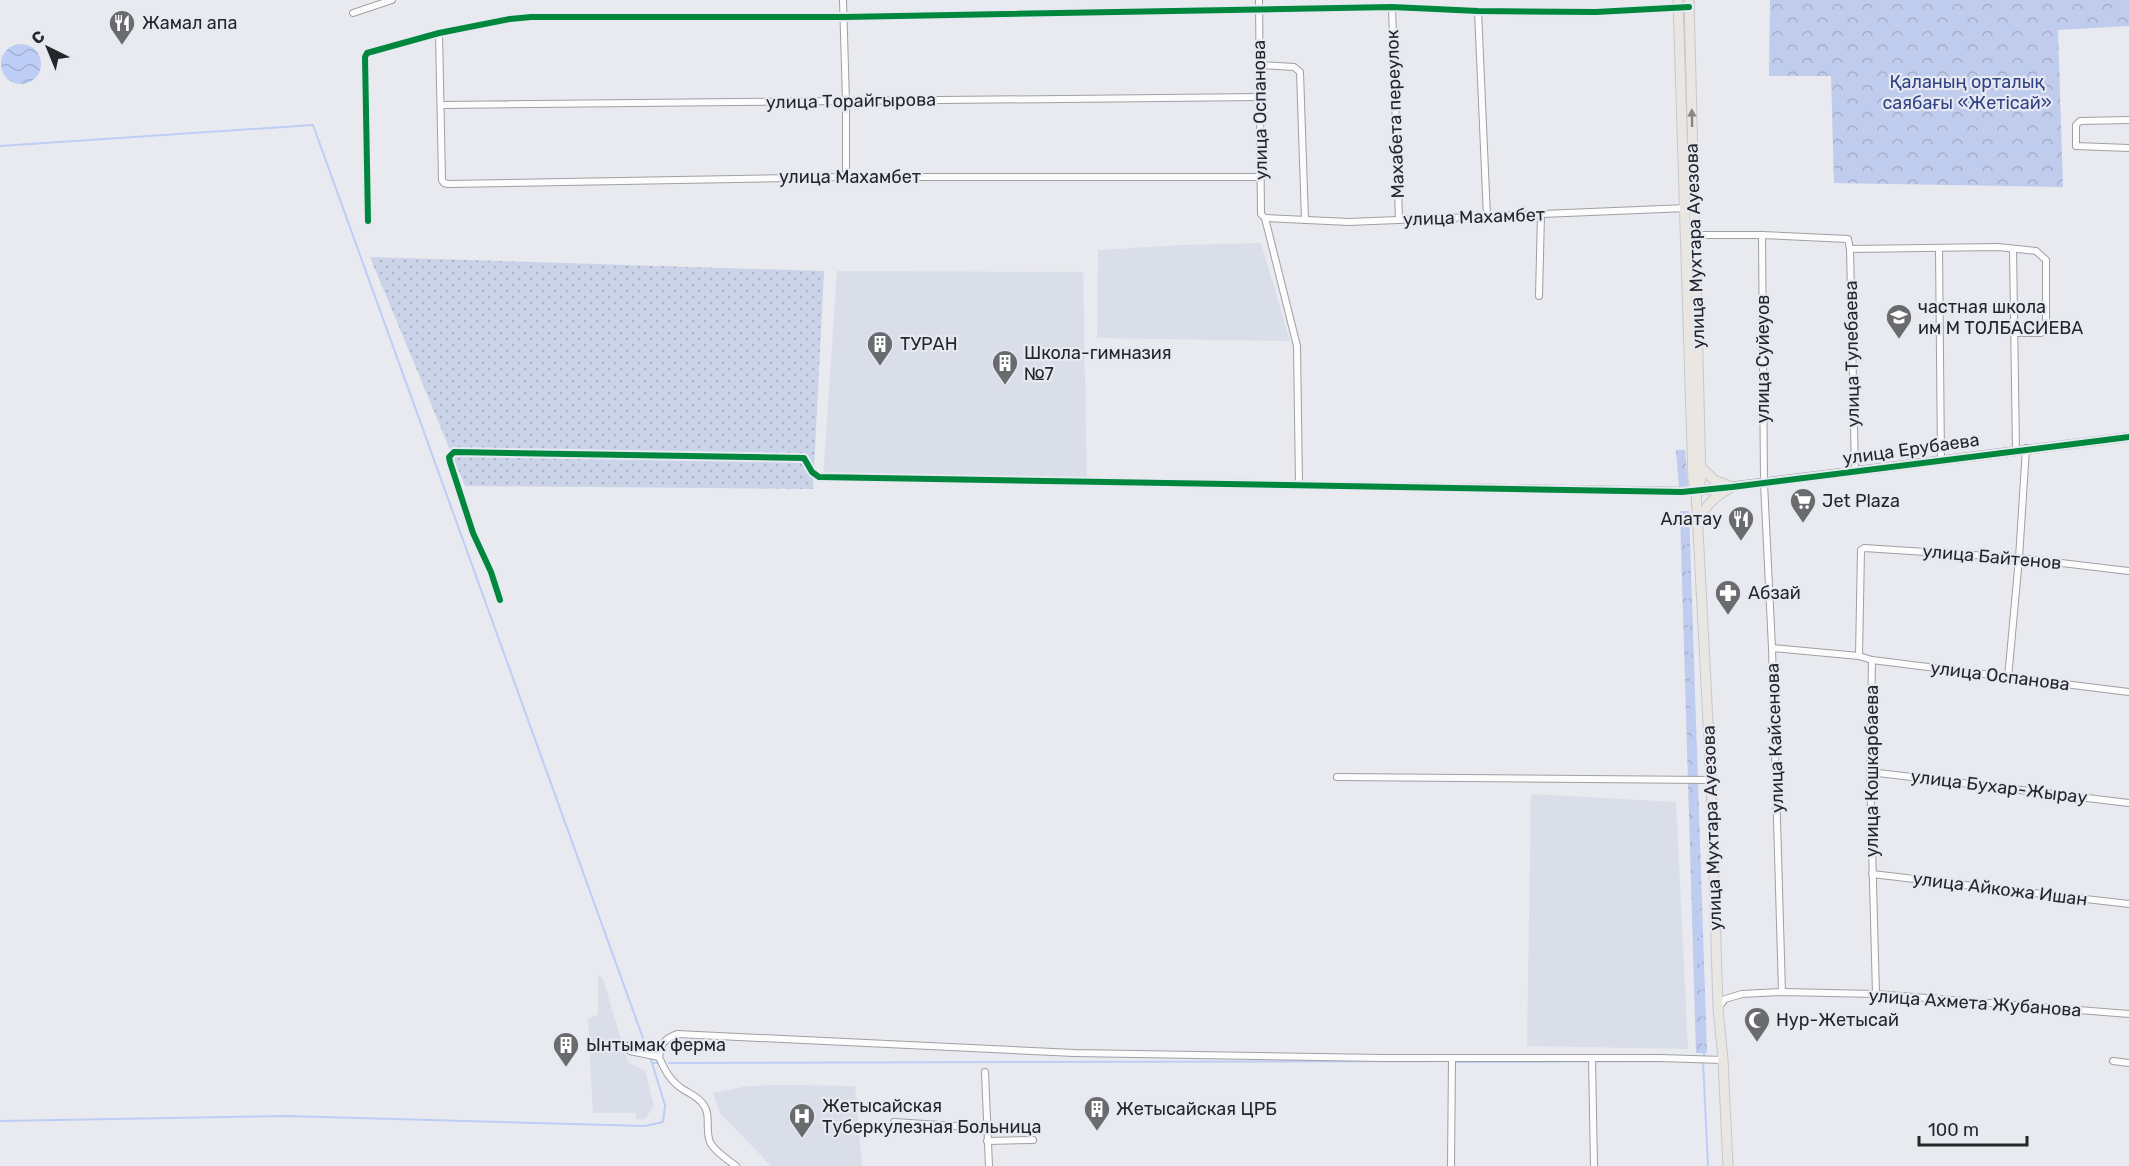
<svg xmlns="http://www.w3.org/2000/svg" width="2129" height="1166" font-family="Rubik,sans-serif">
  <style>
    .built { fill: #dadee8 }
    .grass { fill: url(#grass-dots) }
    .forest { fill: url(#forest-crowns) }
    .water { fill: url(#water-waves) }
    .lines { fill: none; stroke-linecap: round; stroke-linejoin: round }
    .stream { stroke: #becdf6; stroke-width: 2 }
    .street-casing { stroke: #9fa0a4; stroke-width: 8 }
    .secondary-casing { stroke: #9fa0a4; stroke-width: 10 }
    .primary-casing { stroke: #c7c8ca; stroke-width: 11 }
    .street { stroke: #fcfcfd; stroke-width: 6 }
    .secondary { stroke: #fcfcfd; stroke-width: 8 }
    .primary { stroke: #eae7e2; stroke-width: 9 }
    .cycleway-casing { stroke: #e6e9f2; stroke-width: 10 }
    .cycleway { stroke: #00873e; stroke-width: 6 }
    .oneway { fill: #888686 }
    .labels { text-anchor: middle; stroke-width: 4.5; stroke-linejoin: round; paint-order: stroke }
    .poi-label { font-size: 18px; fill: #252629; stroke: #e6e9f2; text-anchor: start }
    .park-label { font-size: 18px; fill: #2f4285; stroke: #e6e9f2 }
    .street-label { font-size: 18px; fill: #252629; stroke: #e6e9f2 }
  </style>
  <defs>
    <pattern id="grass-dots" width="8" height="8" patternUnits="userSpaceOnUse" patternTransform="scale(1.5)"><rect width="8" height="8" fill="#cbd3e8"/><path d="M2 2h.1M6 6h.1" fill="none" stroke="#aeb5c7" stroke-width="1.8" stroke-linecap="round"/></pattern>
    <pattern id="forest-crowns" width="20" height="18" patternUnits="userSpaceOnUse" patternTransform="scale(1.5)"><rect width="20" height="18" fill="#c0ccee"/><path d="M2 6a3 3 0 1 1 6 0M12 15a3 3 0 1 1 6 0" fill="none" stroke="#a5afcc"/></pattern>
    <pattern id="water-waves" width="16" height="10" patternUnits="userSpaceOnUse" patternTransform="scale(1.5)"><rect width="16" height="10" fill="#becdf6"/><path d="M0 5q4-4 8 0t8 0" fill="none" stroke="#a3b0d3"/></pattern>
  </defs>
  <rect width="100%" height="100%" fill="#e9eaef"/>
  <!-- built -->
  <g class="built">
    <path d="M1261,243l29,98 -193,-3 1,-88 86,-5z"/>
    <path d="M837,271l246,1 4,213 -264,-5z"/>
    <path d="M1531,794l145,8 12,247 -161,-3z"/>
    <path d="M598,974l5,5 25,83 17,9 9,35 -9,13 -8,1 -2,-7h-42l-5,-93 10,-6z"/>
    <path d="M782,1085l73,1 7,80h-91l-51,-53 -7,-20 35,-7z"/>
  </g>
  <!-- grass -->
  <path class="grass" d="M370,257l454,14 -11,218 -348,-3z"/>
  <!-- forest -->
  <g class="forest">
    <path d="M1770,0h359v26l-71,4 5,157 -229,-4 -3,-107h-62z"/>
    <path d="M1676,450h9l3,36 -9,1z"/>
    <path d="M1680,511h9l18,542h-11z"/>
  </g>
  <!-- water -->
  <circle class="water" cx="21" cy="64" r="20"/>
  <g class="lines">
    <!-- stream -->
    <g class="stream">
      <path d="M0,146l313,-21 339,938 13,42 -2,17 -18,4 -358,-10 -287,5"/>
      <path d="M1685,518l19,538"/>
      <path d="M1703,1061l5,105"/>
      <path d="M1455,1062l216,-1"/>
      <path d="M652,1063h13"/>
      <path d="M669,1063l781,-2"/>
    </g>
    <!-- street casing -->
    <g class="street-casing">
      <g id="street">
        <path d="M843,0l3,102v75"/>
        <path d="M1259,0l2,214 4,4 32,128 2,139"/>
        <path d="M1392,7l7,213"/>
        <path d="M1478,11l9,206"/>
        <path d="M353,13l39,-13"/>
        <path d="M439,33l3,147 2,3 4,1 398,-7h414"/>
        <path d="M1260,65l34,2 6,5 5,148"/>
        <path d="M442,105l818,-8"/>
        <path d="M2129,120l-49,1 -4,4v21l53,2"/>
        <path d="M1265,218l84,4 338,-14"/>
        <path d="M368,221l-3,-164 2,-4 72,-20 71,-14 21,-2h314l547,-10 86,4 118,1 86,-5"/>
        <path d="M1691,235h71l86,4 2,10 5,222"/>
        <path d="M1762,235l2,248 8,165 10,344"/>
        <path d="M1850,249l148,-2 38,4 10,9v67l-5,6h-27"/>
        <path d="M1939,249l2,212"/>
        <path d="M2013,249l3,201"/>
        <path d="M1539,296l2,-82"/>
        <path d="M500,600l-9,-28 -18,-39 -23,-71 -1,-5 5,-5 350,6 8,14 7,5 877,14"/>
        <path d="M1772,648l87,8"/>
        <path d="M1872,660l257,32"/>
        <path d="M2008,678l11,-120 7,-110"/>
        <path d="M1870,772l259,31"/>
        <path d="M1337,777l374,3"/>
        <path d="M1872,874l257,30"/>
        <path d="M1876,994l-6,-222 2,-112 -13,-4 2,-106 3,-2 155,10 110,13"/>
        <path d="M1718,1008l7,-9 17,-5 40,-2 94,2 253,20"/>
        <path d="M628,1046l2,5 29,6c6,14 12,25 25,33 7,4 14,7 19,14 9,11 1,28 8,40 6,9 17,16 25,22"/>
        <path d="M659,1057c2,-13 5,-18 18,-23l397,19 309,5h277l63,2"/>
        <path d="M1592,1058l2,108"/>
        <path d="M2113,1061l16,2"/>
        <path d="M985,1072l4,94"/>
        <path d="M894,1122l92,6"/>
        <path d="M987,1141l46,-1"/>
        <path d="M1451,1166l1,-108"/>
      </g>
    </g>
    <!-- secondary casing -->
    <g class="secondary-casing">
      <path id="secondary" d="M1696,491l433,-54"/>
    </g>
    <!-- primary casing -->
    <g class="primary-casing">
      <g id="primary">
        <path d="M1678,0l15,481 3,10 15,289 7,228 5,52 5,106"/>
        <path d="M1689,0l12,479 -5,12"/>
        <path d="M1701,467l13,13 18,7"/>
        <path d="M1699,520c8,-17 17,-24 33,-33"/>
      </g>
    </g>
    <!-- street -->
    <use href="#street" class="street"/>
    <!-- secondary -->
    <use href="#secondary" class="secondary"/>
    <!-- primary -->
    <use href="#primary" class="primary"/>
    <!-- cycleway casing -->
    <g class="cycleway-casing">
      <g id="cycleway">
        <path d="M368,221l-3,-164 2,-4 72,-20 71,-14 21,-2h314l547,-10 86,4 118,1 93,-5"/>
        <path d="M500,600l-9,-28 -18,-39 -23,-71 -1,-5 5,-5 350,6 8,14 7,5 863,15 50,-5 397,-50"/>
      </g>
    </g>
    <!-- cycleway -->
    <use href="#cycleway" class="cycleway"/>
  </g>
  <!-- one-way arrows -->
  <defs><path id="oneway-solid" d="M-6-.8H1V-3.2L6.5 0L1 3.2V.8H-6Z" transform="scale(1.5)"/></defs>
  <use class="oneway" href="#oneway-solid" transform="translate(1692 118) rotate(-91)"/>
  <!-- icons -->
  <defs>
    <g id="restaurant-pin" transform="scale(1.35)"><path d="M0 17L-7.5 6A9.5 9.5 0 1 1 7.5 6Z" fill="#6a6b6e" stroke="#e6e9f2"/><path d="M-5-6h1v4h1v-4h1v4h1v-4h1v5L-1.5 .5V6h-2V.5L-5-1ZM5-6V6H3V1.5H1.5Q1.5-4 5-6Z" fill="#fff"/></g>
    <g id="school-pin" transform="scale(1.35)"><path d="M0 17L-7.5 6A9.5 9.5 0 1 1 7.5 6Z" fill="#6a6b6e" stroke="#e6e9f2"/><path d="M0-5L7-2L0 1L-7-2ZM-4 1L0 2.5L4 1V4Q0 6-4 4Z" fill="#fff"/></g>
    <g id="building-pin" transform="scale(1.35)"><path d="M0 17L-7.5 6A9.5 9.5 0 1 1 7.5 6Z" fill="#6a6b6e" stroke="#e6e9f2"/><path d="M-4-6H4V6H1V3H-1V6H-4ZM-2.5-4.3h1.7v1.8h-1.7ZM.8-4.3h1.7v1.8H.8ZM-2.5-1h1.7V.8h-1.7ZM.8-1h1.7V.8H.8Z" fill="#fff"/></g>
    <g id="supermarket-pin" transform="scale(1.35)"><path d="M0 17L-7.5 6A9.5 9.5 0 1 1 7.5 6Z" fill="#6a6b6e" stroke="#e6e9f2"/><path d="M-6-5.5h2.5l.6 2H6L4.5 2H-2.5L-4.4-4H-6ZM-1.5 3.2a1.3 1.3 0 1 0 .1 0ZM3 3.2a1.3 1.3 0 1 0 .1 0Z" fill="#fff"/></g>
    <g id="pharmacy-pin" transform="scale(1.35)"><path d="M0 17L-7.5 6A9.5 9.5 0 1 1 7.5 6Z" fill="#6a6b6e" stroke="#e6e9f2"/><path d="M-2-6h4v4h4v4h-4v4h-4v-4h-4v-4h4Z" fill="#fff"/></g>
    <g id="mosque-pin" transform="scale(1.35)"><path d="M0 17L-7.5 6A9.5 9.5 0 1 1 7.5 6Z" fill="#6a6b6e" stroke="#e6e9f2"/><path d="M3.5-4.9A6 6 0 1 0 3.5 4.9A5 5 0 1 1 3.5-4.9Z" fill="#fff"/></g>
    <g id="hospital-pin" transform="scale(1.35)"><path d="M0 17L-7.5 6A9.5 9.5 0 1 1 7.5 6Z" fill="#6a6b6e" stroke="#e6e9f2"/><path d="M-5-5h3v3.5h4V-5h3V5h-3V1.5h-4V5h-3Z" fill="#fff"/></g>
  </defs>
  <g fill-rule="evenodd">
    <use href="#restaurant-pin" x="122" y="23"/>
    <use href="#school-pin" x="1899" y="317"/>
    <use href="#building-pin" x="880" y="344"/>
    <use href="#building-pin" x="1005" y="363"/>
    <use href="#supermarket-pin" x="1803" y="501"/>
    <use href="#restaurant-pin" x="1741" y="519"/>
    <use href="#pharmacy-pin" x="1728" y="593"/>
    <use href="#mosque-pin" x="1757" y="1020"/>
    <use href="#building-pin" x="566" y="1045"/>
    <use href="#building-pin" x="1097" y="1109"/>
    <use href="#hospital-pin" x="802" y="1116"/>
  </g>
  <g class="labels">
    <!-- poi labels -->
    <g class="poi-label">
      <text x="142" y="29">Жамал апа</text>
      <text x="1918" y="313">частная школа<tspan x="1918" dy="21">им М ТОЛБАСИЕВА</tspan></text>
      <text x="900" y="350">ТУРАН</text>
      <text x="1024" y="359">Школа-гимназия<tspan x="1024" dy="21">№7</tspan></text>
      <text x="1822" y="507">Jet Plaza</text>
      <text x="1722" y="525" text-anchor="end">Алатау</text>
      <text x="1748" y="599">Абзай</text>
      <text x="1776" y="1026">Нур-Жетысай</text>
      <text x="586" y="1051">Ынтымак ферма</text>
      <text x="822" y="1112">Жетысайская<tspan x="822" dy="21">Туберкулезная Больница</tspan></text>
      <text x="1116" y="1115">Жетысайская ЦРБ</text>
    </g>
    <!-- park labels -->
    <g class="park-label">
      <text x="1967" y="88">Қаланың орталық<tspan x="1967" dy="21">саябағы «Жетісай»</tspan></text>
    </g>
    <!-- street labels -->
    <g class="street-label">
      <text transform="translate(851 101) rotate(-1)" y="6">улица Торайгырова</text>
      <text transform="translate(1260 110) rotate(-91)" y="6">улица Оспанова</text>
      <text transform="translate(1395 114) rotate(-92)" y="6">Махабета переулок</text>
      <text x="850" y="183">улица Махамбет</text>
      <text transform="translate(1474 217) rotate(-2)" y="6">улица Махамбет</text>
      <text transform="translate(1695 246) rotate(-92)" y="6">улица Мухтара Ауезова</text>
      <text transform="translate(1852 354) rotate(-91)" y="6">улица Тулебаева</text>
      <text transform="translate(1763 359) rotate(-90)" y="6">улица Суйеуов</text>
      <text transform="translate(1911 449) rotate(-8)" y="6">улица Ерубаева</text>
      <text transform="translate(1992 557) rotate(5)" y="6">улица Байтенов</text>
      <text transform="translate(2000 676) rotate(7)" y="6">улица Оспанова</text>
      <text transform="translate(1775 738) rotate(-92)" y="6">улица Кайсенова</text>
      <text transform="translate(1872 771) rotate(-90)" y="6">улица Кошкарбаева</text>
      <text transform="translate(1999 787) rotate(7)" y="6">улица Бухар-Жырау</text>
      <text transform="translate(1712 828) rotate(-92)" y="6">улица Мухтара Ауезова</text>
      <text transform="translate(2000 889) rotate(7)" y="6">улица Айкожа Ишан</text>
      <text transform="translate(1975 1003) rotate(4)" y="6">улица Ахмета Жубанова</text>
    </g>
  </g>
  <!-- north arrow -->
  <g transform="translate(48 48) rotate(317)" stroke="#e6e9f2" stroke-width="4.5" paint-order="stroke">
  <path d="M0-4.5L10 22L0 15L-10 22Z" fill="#252629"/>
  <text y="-9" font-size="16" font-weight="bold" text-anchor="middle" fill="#252629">С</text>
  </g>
  <!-- scale -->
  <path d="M1919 1136v9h108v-9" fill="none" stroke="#252629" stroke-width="3"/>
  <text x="1928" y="1136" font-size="18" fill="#252629" stroke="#e6e9f2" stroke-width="4.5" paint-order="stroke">100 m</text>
</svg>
